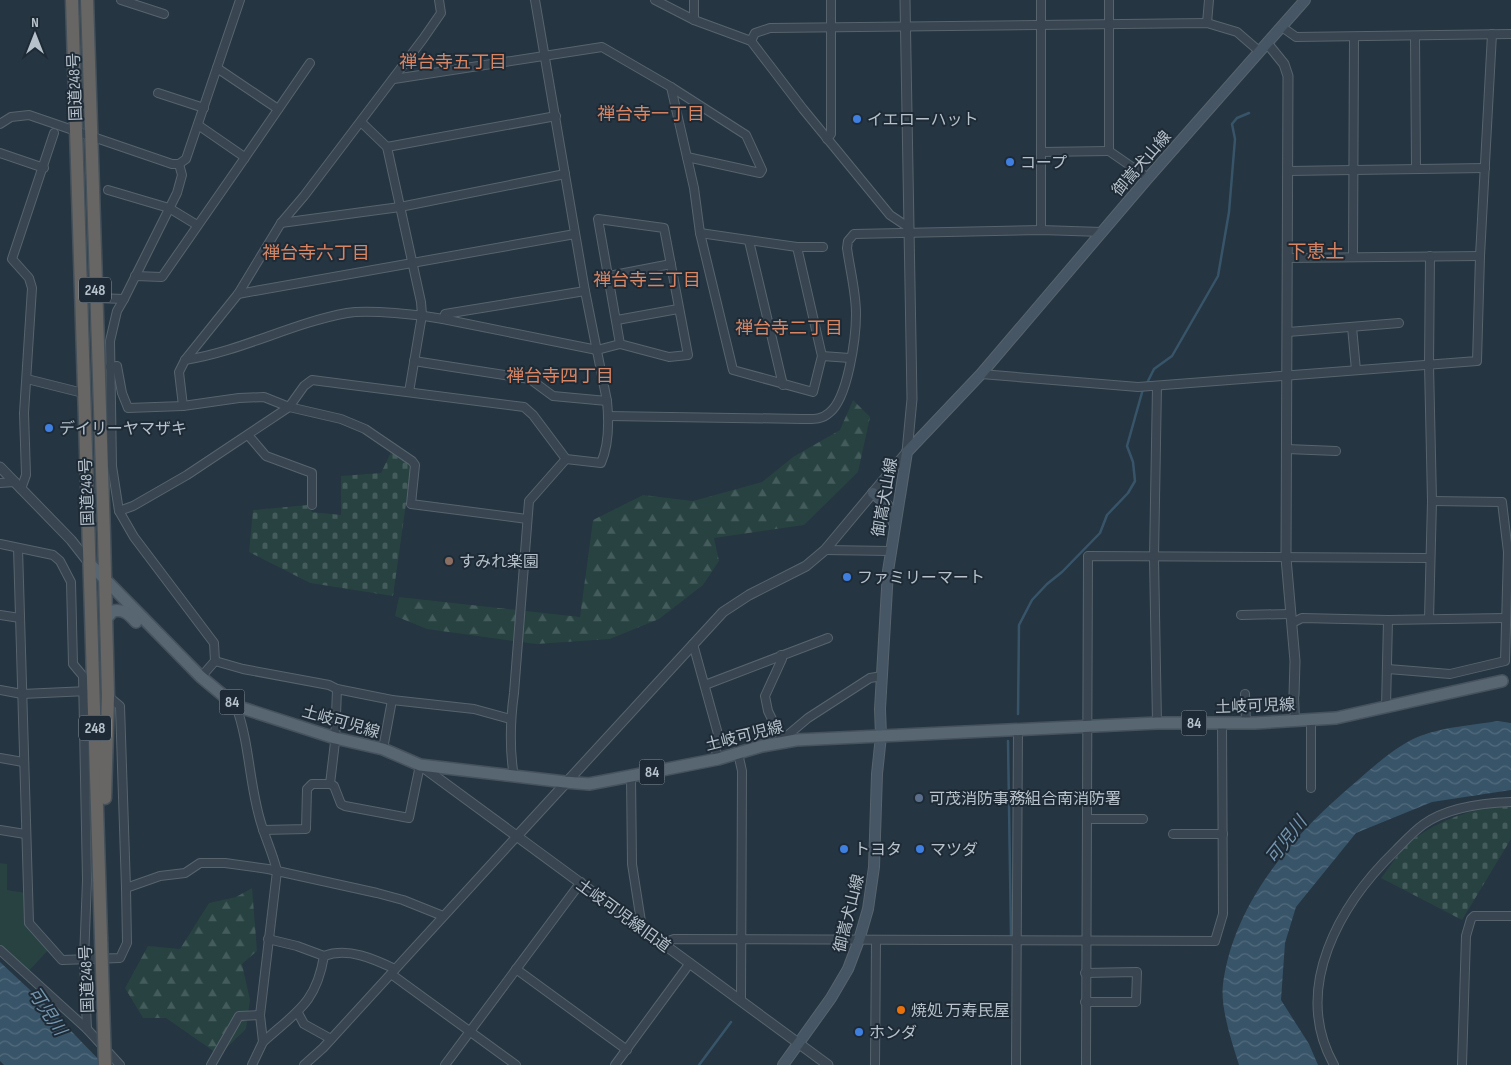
<svg xmlns="http://www.w3.org/2000/svg" width="1511" height="1065" font-family="'Sofia Sans Condensed','Noto Sans JP',sans-serif">
  <style>
    .forest { fill: url(#forest-firs) }
    .cemetery { fill: url(#cemetery-stones) }
    .park { fill: #274241 }
    .water { fill: url(#water-waves) }
    .lines { fill: none; stroke-linecap: round; stroke-linejoin: round }
    .stream { stroke: #385469; stroke-width: 2.5 }
    .minor-casing { stroke: #57646e; stroke-width: 10 }
    .tertiary-casing { stroke: #57646e; stroke-width: 11 }
    .secondary-casing { stroke: #57646e; stroke-width: 12 }
    .primary-casing { stroke: #46525d; stroke-width: 14 }
    .trunk-casing { stroke: #44515b; stroke-width: 15 }
    .minor { stroke: #394651; stroke-width: 8 }
    .tertiary { stroke: #394651; stroke-width: 9 }
    .secondary { stroke: #475664; stroke-width: 10 }
    .primary { stroke: #576671; stroke-width: 11 }
    .trunk { stroke: #676664; stroke-width: 12 }
    .trunk-bridge-casing { stroke: #44515b; stroke-width: 15; stroke-linecap: butt }
    .trunk-bridge { stroke: #676664; stroke-width: 12 }
    .shop-dot { fill: #3f7fe0; stroke: #1e2b36; stroke-width: 2 }
    .education-dot { fill: #8d6e63; stroke: #1e2b36; stroke-width: 2 }
    .service-dot { fill: #5c6f8a; stroke: #1e2b36; stroke-width: 2 }
    .food-dot { fill: #e8710a; stroke: #1e2b36; stroke-width: 2 }
    .labels { text-anchor: middle; stroke-width: 4; stroke-linejoin: round; paint-order: stroke }
    .shield { fill: #1e2b36; stroke: #88949e; stroke-width: 1 }
    .shield-label { font-size: 15px; font-weight: bold; fill: #b6c1cb }
    .street-label { font-size: 16px; fill: #b6c1cb; stroke: #1e2b36 }
    .poi-label { font-size: 16px; fill: #b6c1cb; stroke: #1e2b36; text-anchor: start }
    .neighbourhood-label { font-size: 18px; fill: #d88564; stroke: #1e2b36 }
    .water-label { font-size: 18px; font-style: italic; fill: #7596af; stroke: #1e2b36 }
    .quarter-label { font-size: 19px; fill: #d88564; stroke: #1e2b36 }
  </style>
  <defs>
    <pattern id="forest-firs" width="22" height="20" patternUnits="userSpaceOnUse" patternTransform="scale(1.25)"><rect width="22" height="20" fill="#274241"/><path d="M5 1l3.5 6h-7zM16 11l3.5 6h-7z" fill="#445c5b"/></pattern>
    <pattern id="cemetery-stones" width="16" height="16" patternUnits="userSpaceOnUse" patternTransform="scale(1.25)"><rect width="16" height="16" fill="#274241"/><path d="M2 7V4a2 2 0 0 1 4 0v3zM10 15v-3a2 2 0 0 1 4 0v3z" fill="#445c5b"/></pattern>
    <pattern id="water-waves" width="16" height="10" patternUnits="userSpaceOnUse" patternTransform="scale(1.25)"><rect width="16" height="10" fill="#385469"/><path d="M0 5q4-4 8 0t8 0" fill="none" stroke="#536b7d"/></pattern>
  </defs>
  <rect width="100%" height="100%" fill="#253541"/>
  <!-- forest -->
  <g class="forest">
    <path d="M853,400l17,17 -12,55 -54,53 -90,13 5,23 -16,24 -44,34 -49,20 -74,5 -109,-15 -32,-13 4,-19 181,20 13,-97 50,-25 50,6 69,-19 31,-25 47,-27z"/>
    <path d="M252,888l5,63 -15,13 8,36 -4,29 -27,26 -53,-37h-23l-18,-30 23,-42 32,3 29,-46 27,-6z"/>
  </g>
  <!-- cemetery -->
  <g class="cemetery">
    <path d="M393,448l19,13 -19,135 -83,-13 -61,-31 4,-42 55,-5 4,7 29,3v-39l40,-3z"/>
    <path d="M1511,806v33l-49,81 -81,-42c9,-11 18,-27 29,-36 29,-23 65,-35 101,-36z"/>
  </g>
  <!-- park -->
  <path class="park" d="M0,863l7,1v26l20,3 2,30 22,24 -25,27 -26,-24z"/>
  <!-- water -->
  <g class="water">
    <path d="M1498,721l13,2v67l-79,12 -76,31 -60,74 -11,36 -4,57 28,44 9,21h-79c-7,-23 -19,-57 -16,-81 11,-84 73,-152 135,-204 17,-15 41,-36 62,-44 23,-9 53,-11 78,-15z"/>
    <path d="M0,962l45,42 59,61h-100l-4,-4z"/>
  </g>
  <g class="lines">
    <!-- stream -->
    <g class="stream">
      <path d="M1146,385l8,-16 18,-13 46,-80 11,-64 6,-73 -3,-15 5,-6 12,-5"/>
      <path d="M1018,714l1,-89 13,-25 15,-16 15,-12 38,-39 7,-18 21,-22 7,-12 -2,-19 -6,-16 16,-57"/>
      <path d="M1008,741l3,195"/>
      <path d="M699,1065l32,-43"/>
    </g>
    <!-- minor casing -->
    <g class="minor-casing">
      <g id="minor">
        <path d="M121,0l43,14"/>
        <path d="M655,0l39,20 57,21 52,68 87,106 18,12"/>
        <path d="M694,0v20"/>
        <path d="M1109,0v151l39,27"/>
        <path d="M1207,23l2,-23"/>
        <path d="M1282,27l14,10 215,-3"/>
        <path d="M1415,36l1,132"/>
        <path d="M751,41l4,-8 15,-5 437,-5 30,9 22,19"/>
        <path d="M217,68l61,41"/>
        <path d="M394,79l208,-32 69,40 75,48 16,35 -2,3 -73,-16"/>
        <path d="M671,87l23,101 6,45 33,137 80,22 9,-36 -25,-109"/>
        <path d="M158,93l46,15"/>
        <path d="M361,122l26,25 34,155 1,13 -13,77"/>
        <path d="M0,124l11,-7 18,-2 143,49h7l7,-5 54,-159"/>
        <path d="M827,139l4,-5v-134"/>
        <path d="M387,147l169,-31"/>
        <path d="M1041,152l68,-1"/>
        <path d="M0,153l44,15"/>
        <path d="M244,159l66,-96"/>
        <path d="M1288,171l197,-3"/>
        <path d="M108,190l61,18 28,17"/>
        <path d="M281,223l119,-16 165,-33"/>
        <path d="M1041,230v-230"/>
        <path d="M700,233l97,14h26"/>
        <path d="M749,241l34,144"/>
        <path d="M1353,256l1,-219"/>
        <path d="M1288,258l192,-2"/>
        <path d="M135,276l27,1 82,-118 -1,-3 -45,-31"/>
        <path d="M609,276l62,-12"/>
        <path d="M585,291l-140,23 -2,5 154,31 23,-6 49,13 19,-2 -24,-127 -66,-9 22,125"/>
        <path d="M238,294l337,-60"/>
        <path d="M96,298l28,1 53,-106 5,-18 -3,-11"/>
        <path d="M124,299l-7,12 -7,30 2,125 7,45 15,26 80,106 1,18 -14,16"/>
        <path d="M617,320l61,-11"/>
        <path d="M1352,327l4,43"/>
        <path d="M1288,332l111,-9"/>
        <path d="M822,356l28,2"/>
        <path d="M185,360c57,-9 107,-37 162,-47 22,-4 74,2 96,6"/>
        <path d="M414,361l116,18 23,17 54,5"/>
        <path d="M110,367l7,-1 5,27 6,15 55,-2 56,-8 25,-1 25,10 52,12 24,10 47,32 3,4 -4,39 116,15"/>
        <path d="M981,374l157,13 339,-26 3,-105 12,-222"/>
        <path d="M27,379l56,14"/>
        <path d="M1157,386l-3,172 3,165"/>
        <path d="M183,406l-4,-34 6,-12 53,-66 43,-71 23,-27 119,-157 18,-26 -2,-13"/>
        <path d="M608,416l195,3c10,0 18,1 26,-6 19,-14 27,-76 27,-99 0,-22 -6,-44 -9,-66l1,-7 6,-7 187,-4 61,2"/>
        <path d="M248,435l18,21 46,17v32"/>
        <path d="M1287,449l49,2"/>
        <path d="M0,483l15,-1"/>
        <path d="M21,489l5,-14 -2,-62 8,-125 -3,-10 -17,-19 42,-126"/>
        <path d="M119,511l14,-5 54,-31 102,-68 15,-21 8,-6 212,27 9,8 33,44 35,4c8,-18 8,-42 6,-62l-22,-110 -50,-291"/>
        <path d="M0,544l53,11 7,6 11,21 2,82 10,12 4,204 -3,80 3,69"/>
        <path d="M18,548l11,375 33,37 58,-2 7,-15 -1,-55 34,-12 25,-3 15,-10h25l43,6 109,24 26,7 40,16"/>
        <path d="M825,550l65,1"/>
        <path d="M0,615l20,3"/>
        <path d="M1241,615l49,-1"/>
        <path d="M1429,619l3,-118 -3,-136 1,-109"/>
        <path d="M1292,623l10,-5 86,2 117,-2"/>
        <path d="M693,644l25,90 -4,8 4,17"/>
        <path d="M781,655l1,4 -17,37 3,15 15,31 6,-8 19,-16 62,-40 12,-2"/>
        <path d="M215,661l28,8 86,16 8,4 55,11 82,9 36,10"/>
        <path d="M1388,669l62,5 55,-13 3,-109 -6,-50 -70,-1"/>
        <path d="M705,685l123,-47"/>
        <path d="M0,690l22,4 66,-3"/>
        <path d="M1245,694l1,29"/>
        <path d="M1294,695l1,26"/>
        <path d="M108,696l12,10 6,182"/>
        <path d="M236,706c14,38 13,79 25,117 5,17 12,31 16,48l-17,144 3,27 -11,23"/>
        <path d="M1386,707l2,-87"/>
        <path d="M383,749l9,-49"/>
        <path d="M738,753l4,18 -1,230"/>
        <path d="M0,758l23,4"/>
        <path d="M631,776l1,88 10,64"/>
        <path d="M514,777c-5,-30 -4,-55 0,-84l15,-192 37,-42"/>
        <path d="M330,784l4,2 7,18 4,2 64,12 11,-53"/>
        <path d="M1311,788v-69"/>
        <path d="M1088,819h55"/>
        <path d="M0,830l25,4"/>
        <path d="M263,830l43,-1 1,-40 5,-5h18l5,-42 2,-53"/>
        <path d="M1173,834h50"/>
        <path d="M268,939l29,7 27,10c24,-9 50,3 71,13"/>
        <path d="M663,943l11,-4 541,2 8,-27 -1,-191"/>
        <path d="M0,950l87,79 33,36"/>
        <path d="M516,969l111,81"/>
        <path d="M391,974l125,91"/>
        <path d="M1085,1002h51l1,-30 -52,1"/>
        <path d="M298,1013l6,11 27,15"/>
        <path d="M263,1042c33,-30 53,-38 61,-86"/>
        <path d="M211,1065l28,-49 21,-1"/>
        <path d="M304,1065l19,-17 195,-213"/>
        <path d="M445,1065l136,-183"/>
        <path d="M615,1065l75,-102"/>
        <path d="M875,1065l1,-125"/>
        <path d="M1016,1065l2,-336"/>
        <path d="M1086,1065l2,-509 341,2"/>
        <path d="M1334,1065c-43,-77 6,-161 62,-215 9,-9 18,-19 28,-26 24,-17 59,-21 87,-22"/>
        <path d="M1462,1065l4,-129 5,-17 3,-3h37"/>
      </g>
    </g>
    <!-- tertiary casing -->
    <g class="tertiary-casing">
      <g id="tertiary">
        <path d="M1267,43l17,21 4,12 -2,482 9,103 -1,34"/>
        <path d="M0,467l71,73 18,23"/>
        <path d="M420,765l408,300"/>
        <path d="M518,835l205,-223 26,-17 57,-29 19,-16 82,-98 5,-53 -7,-399"/>
      </g>
    </g>
    <!-- secondary casing -->
    <g class="secondary-casing">
      <g id="secondary">
        <path d="M873,493l15,13 6,17"/>
        <path d="M783,1065l48,-67 17,-29 11,-29 9,-31 6,-42 3,-93 4,-38 -1,-27 8,-138 19,-119 74,-78 167,-196 157,-178"/>
      </g>
    </g>
    <!-- primary casing -->
    <g class="primary-casing">
      <g id="primary">
        <path d="M89,563l112,114 35,29 99,32 48,11 37,16 145,17 24,2 42,-8 87,-17 44,-13 34,-6 361,-17h98l81,-5 166,-37"/>
        <path d="M106,619l7,-8c11,-2 16,3 23,11"/>
      </g>
    </g>
    <!-- trunk casing -->
    <g class="trunk-casing">
      <g id="trunk">
        <path d="M72,0l29,937"/>
        <path d="M87,0l17,535 4,161 -3,102"/>
      </g>
    </g>
    <!-- minor -->
    <use href="#minor" class="minor"/>
    <!-- tertiary -->
    <use href="#tertiary" class="tertiary"/>
    <!-- secondary -->
    <use href="#secondary" class="secondary"/>
    <!-- primary -->
    <use href="#primary" class="primary"/>
    <!-- trunk -->
    <use href="#trunk" class="trunk"/>
    <!-- trunk-bridge casing -->
    <g class="trunk-bridge-casing">
      <path id="trunk-bridge" d="M101,937l4,128"/>
    </g>
    <!-- trunk-bridge -->
    <use href="#trunk-bridge" class="trunk-bridge"/>
  </g>
  <!-- markers -->
  <g class="shop-dot">
    <circle cx="857" cy="119" r="5"/>
    <circle cx="1010" cy="162" r="5"/>
    <circle cx="49" cy="428" r="5"/>
    <circle cx="847" cy="577" r="5"/>
    <circle cx="844" cy="849" r="5"/>
    <circle cx="920" cy="849" r="5"/>
    <circle cx="859" cy="1032" r="5"/>
  </g>
  <circle class="education-dot" cx="449" cy="561" r="5"/>
  <circle class="service-dot" cx="919" cy="798" r="5"/>
  <circle class="food-dot" cx="901" cy="1010" r="5"/>
  <g class="labels">
    <!-- shield labels -->
    <g class="shield">
      <rect x="79" y="277.5" width="32" height="25" rx="4"/>
      <rect x="219.5" y="689.5" width="25" height="25" rx="4"/>
      <rect x="1181.5" y="710.5" width="25" height="25" rx="4"/>
      <rect x="79" y="715.5" width="32" height="25" rx="4"/>
      <rect x="639.5" y="759.5" width="25" height="25" rx="4"/>
    </g>
    <g class="shield-label">
      <text x="95" y="295">248</text>
      <text x="232" y="707">84</text>
      <text x="1194" y="728">84</text>
      <text x="95" y="733">248</text>
      <text x="652" y="777">84</text>
    </g>
    <!-- street labels -->
    <g class="street-label">
      <text transform="translate(74 87) rotate(-92)" y="6">国道248号</text>
      <text transform="translate(1141 163) rotate(-49)" y="6">御嵩犬山線</text>
      <text transform="translate(86 492) rotate(-92)" y="6">国道248号</text>
      <text transform="translate(884 497) rotate(-80)" y="6">御嵩犬山線</text>
      <text transform="translate(1255 705) rotate(-2)" y="6">土岐可児線</text>
      <text transform="translate(341 721) rotate(16)" y="6">土岐可児線</text>
      <text transform="translate(744 735) rotate(-14)" y="6">土岐可児線</text>
      <text transform="translate(848 913) rotate(-76)" y="6">御嵩犬山線</text>
      <text transform="translate(624 915) rotate(36)" y="6">土岐可児線旧道</text>
      <text transform="translate(86 979) rotate(-92)" y="6">国道248号</text>
    </g>
    <!-- poi labels -->
    <g class="poi-label">
      <text x="867" y="125">イエローハット</text>
      <text x="1020" y="168">コープ</text>
      <text x="59" y="434">デイリーヤマザキ</text>
      <text x="459" y="567">すみれ楽園</text>
      <text x="857" y="583">ファミリーマート</text>
      <text x="929" y="804">可茂消防事務組合南消防署</text>
      <text x="854" y="855">トヨタ</text>
      <text x="930" y="855">マツダ</text>
      <text x="911" y="1016">焼処 万寿民屋</text>
      <text x="869" y="1038">ホンダ</text>
    </g>
    <!-- neighbourhood labels -->
    <g class="neighbourhood-label">
      <text x="453" y="68">禅台寺五丁目</text>
      <text x="651" y="120">禅台寺一丁目</text>
      <text x="316" y="259">禅台寺六丁目</text>
      <text x="647" y="286">禅台寺三丁目</text>
      <text x="789" y="334">禅台寺二丁目</text>
      <text x="560" y="382">禅台寺四丁目</text>
    </g>
    <!-- water labels -->
    <g class="water-label">
      <text transform="translate(1286 840) rotate(-52)" y="6">可児川</text>
      <text transform="translate(47 1011) rotate(56)" y="6">可児川</text>
    </g>
    <!-- quarter labels -->
    <g class="quarter-label">
      <text x="1316" y="258">下恵土</text>
    </g>
  </g>
  <!-- north arrow -->
  <g transform="translate(35 35)" stroke="#1e2b36" stroke-width="4" paint-order="stroke">
  <path d="M0-4L9 19L0 12L-9 19Z" fill="#b6c1cb"/>
  <text y="-8" font-size="14" font-weight="bold" text-anchor="middle" fill="#b6c1cb">N</text>
  </g>
</svg>
